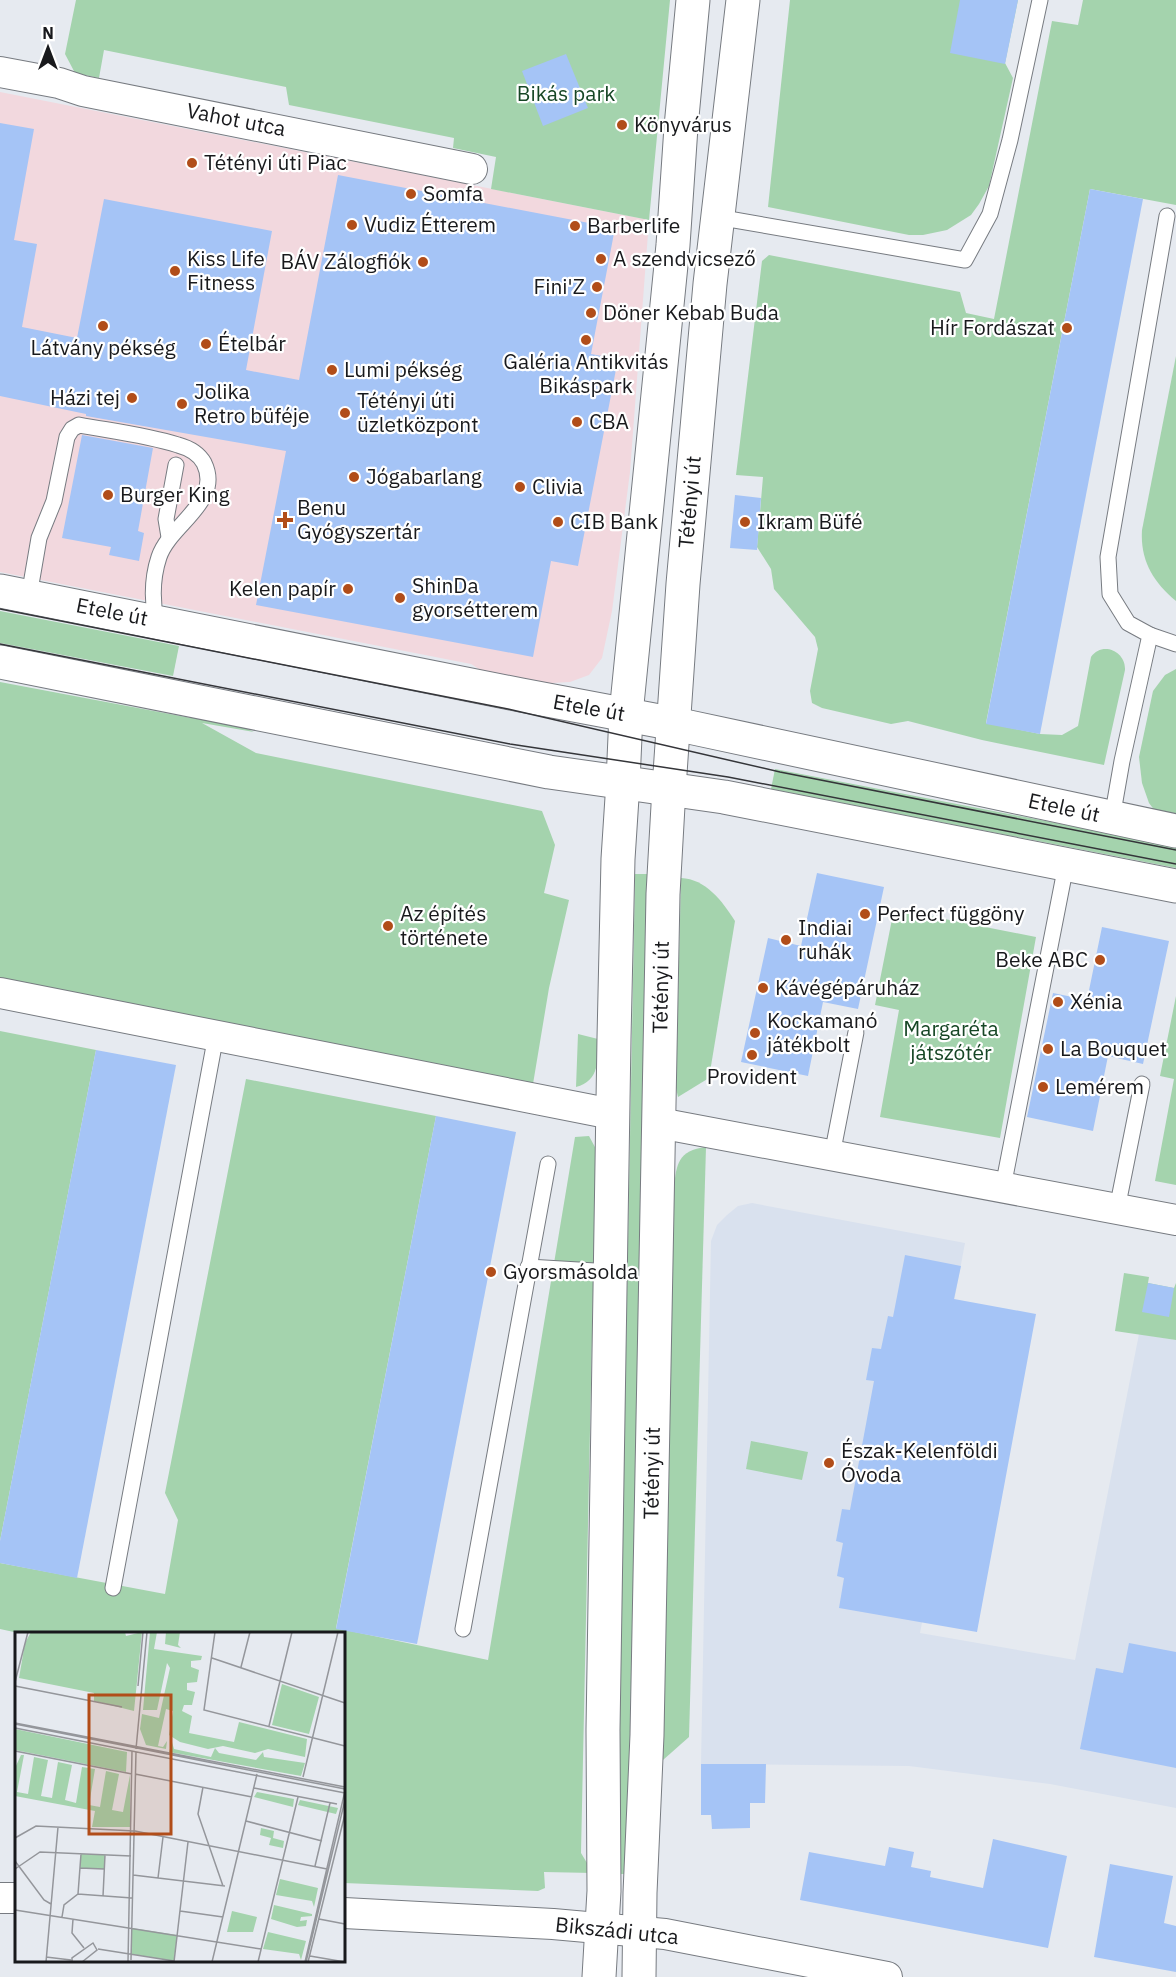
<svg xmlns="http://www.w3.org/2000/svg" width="1176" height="1977" font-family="'IBM Plex Sans',sans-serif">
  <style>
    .commercial { fill: #f2d8de }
    .built { fill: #d9e1ee }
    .green { fill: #a4d3ad }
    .building { fill: #a5c4f6 }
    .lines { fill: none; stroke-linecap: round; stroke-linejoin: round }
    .service-casing { stroke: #777b81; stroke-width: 17 }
    .minor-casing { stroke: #777b81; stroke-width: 32 }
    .tertiary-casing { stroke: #777b81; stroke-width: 35 }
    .secondary-casing { stroke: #777b81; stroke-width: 35 }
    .service { stroke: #fff; stroke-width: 15 }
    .minor { stroke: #fff; stroke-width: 30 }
    .tertiary { stroke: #fff; stroke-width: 33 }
    .secondary { stroke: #fff; stroke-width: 33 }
    .tram { stroke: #343539; stroke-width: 1.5 }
    .poi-dot { fill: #b14d19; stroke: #fff; stroke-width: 2 }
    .labels { text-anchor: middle; stroke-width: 4.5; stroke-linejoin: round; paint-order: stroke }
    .park-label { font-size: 21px; fill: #164625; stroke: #fff }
    .street-label { font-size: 21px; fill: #18191c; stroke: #fff }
    .poi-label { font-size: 21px; fill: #18191c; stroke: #fff; text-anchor: start }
    .inset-road { fill: none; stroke: #94969b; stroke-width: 1.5 }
    .view { fill: #b14d19; fill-opacity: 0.15; stroke: #b14d19; stroke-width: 3 }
    .inset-edge { fill: none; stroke: #18191c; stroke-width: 3 }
  </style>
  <rect width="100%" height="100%" fill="#e6eaf0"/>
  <!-- commercial -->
  <path class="commercial" d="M0,92l649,128 -19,252 -18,139 -10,47 -13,17 -19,7 -36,2 -39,-5 -24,-15 -471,-92z"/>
  <!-- built -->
  <path class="built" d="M752,1203l213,40 -28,150 -3,166 -14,74 155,27 64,-326 37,6v468l-126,-24 -141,-18 -208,-2 10,-523 6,-16 10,-10 11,-9z"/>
  <!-- green -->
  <g class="green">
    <path d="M76,0h594l-21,220 -158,-31 5,-32 -43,-9 1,-10 -165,-33 -3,-18 -182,-37 -5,28 -24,-5 -10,-19z"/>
    <path d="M790,0h228l-13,63 8,15 -24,108 -10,18 -8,11 -24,15 -24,5h-14l-141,-28z"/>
    <path d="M1083,0h93v205l-86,-16 -104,534 54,11 22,1 16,-9 13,-69c11,-16 35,-6 34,13l-21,95 -122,-25 -74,-19 -17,3 -69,-16 -10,-5 -2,-12 8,-42 -3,-12 -41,-48 -3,-20 -14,-22 6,-70 -27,-2 26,-214 7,-6 191,37 6,21 28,6 58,-298 26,4z"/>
    <path d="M1176,356v245c-23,-19 -36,-41 -34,-71z"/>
    <path d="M0,611l179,35 -6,30 -173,-33z"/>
    <path d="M1176,669v151l-21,-9 -6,-8 -7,-20 -3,-26 14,-66 12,-16z"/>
    <path d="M0,682l191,36 2,-9 36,11 25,12 -52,-9 54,30 286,58 13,34 -11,48 25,7 -20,88 -16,96 -533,-105z"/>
    <path d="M775,769l401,77v22l-405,-79z"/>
    <path d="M635,874h13l-21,1000h-11z"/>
    <path d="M681,878c25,1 41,23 54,43l-26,157 -31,19 -2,-9z"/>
    <path d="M894,909l142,28 -36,201 -120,-21 19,-107 -24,-5z"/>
    <path d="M1176,996v189l-21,-4 19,-102 -14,-3z"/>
    <path d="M0,1031l96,19 -96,491z"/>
    <path d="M578,1034l20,5c0,20 2,42 -22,48z"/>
    <path d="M246,1079l190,37 -100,512 152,32 87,-523 14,-1 7,13 -15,704 12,20 -49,-1 1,16 -7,3 -194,-8v-249h-321l-23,-5v-66l165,31 13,-74 -13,-27z"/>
    <path d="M706,1147l-17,590 -26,23 11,-572c2,-23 4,-38 32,-41z"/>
    <path d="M1124,1273l25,4 -1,6 26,5 2,-5v57l-61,-9z"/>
    <path d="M751,1441l57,11 -6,28 -56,-11z"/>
  </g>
  <!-- building -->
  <g class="building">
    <path d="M960,0h58l-13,64 -55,-11z"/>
    <path d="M566,54l22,54 -45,18 -21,-55z"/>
    <path d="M0,123l34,6 -20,111 23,4 -15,83 55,11 27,-139 168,32 -26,139 53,10 39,-205 277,53 -24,126 27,5 -40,207 -27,-5 -18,96 -277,-52 30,-154 -200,-35v-2l-86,-18z"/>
    <path d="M1090,189l53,10 -103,535 -54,-10z"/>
    <path d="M82,435l71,13 -15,83 6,2 -5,28 -30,-6 2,-8 -49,-9z"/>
    <path d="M735,495l26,3 -4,52 -27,-2z"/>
    <path d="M817,873l67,14 -26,122 -35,-7 -15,74 -67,-14 27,-124 33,8z"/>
    <path d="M1102,927l67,14 -26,123 -35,-8 -15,75 -66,-14 26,-124 34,7z"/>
    <path d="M96,1050l80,15 -99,513 -77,-15v-22z"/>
    <path d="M436,1116l80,16 -99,512 -81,-15z"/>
    <path d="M905,1255l56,11 -7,33 82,15 -59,318 -138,-24 5,-30 -7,-2 6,-33 -7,-2 6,-32 8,1 24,-129 -8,-1 6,-32 9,1 7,-33 5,1z"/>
    <path d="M1148,1283l26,5 -5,29 -27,-5z"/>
    <path d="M1129,1643l47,9v116l-96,-19 16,-81 27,5z"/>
    <path d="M701,1764h65l-1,39h-15v25l-38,1 -1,-14h-10z"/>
    <path d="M993,1839l74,17 -19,92 -248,-48 9,-48 76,14 4,-19 25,5 -3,15 20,4 -1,6 53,11z"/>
    <path d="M1110,1864l63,12 -9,47 12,3v46l-82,-15z"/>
  </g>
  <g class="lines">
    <!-- service casing -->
    <g class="service-casing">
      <g id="service">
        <path d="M717,217l248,43 25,-46 20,-74 30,-140"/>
        <path d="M169,537l-3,-18 10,-54"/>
        <path d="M29,596l10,-58 15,-37 13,-64 5,-8 7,-4c32,6 67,10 99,20 11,3 21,9 26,18 19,39 -34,61 -45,94 -7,21 -7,43 -3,64"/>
        <path d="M1150,635l26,9"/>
        <path d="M1112,818l10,-57 28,-126 -22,-12 -18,-29 -2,-37 59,-341"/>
        <path d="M832,1155l24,-123"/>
        <path d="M1003,1187l63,-322"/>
        <path d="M1117,1209l25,-125"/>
        <path d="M528,1267l84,5"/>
        <path d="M113,1588l103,-553"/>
        <path d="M463,1629l85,-465"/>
      </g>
    </g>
    <!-- minor casing -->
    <g class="minor-casing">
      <g id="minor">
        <path d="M0,72l59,11 24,8 389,78"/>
        <path d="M0,993l612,121"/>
        <path d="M659,1123l517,97"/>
        <path d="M0,1898h16"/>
        <path d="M344,1913l209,11 112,10 222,43"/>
      </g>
    </g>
    <!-- tertiary casing -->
    <g class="tertiary-casing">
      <g id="tertiary">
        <path d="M599,1977l5,-86 -1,-161 11,-692 4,-179 5,-77"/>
        <path d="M639,1977l1,-84 7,-158 16,-841 6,-106"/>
      </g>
    </g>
    <!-- secondary casing -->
    <g class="secondary-casing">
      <g id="secondary">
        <path d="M0,591l521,104 154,29 501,107"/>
        <path d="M0,662l549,110 175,25 452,89"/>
        <path d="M623,782l3,-68 47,-469 8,-118 12,-127"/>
        <path d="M669,788l14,-204 27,-300 33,-284"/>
      </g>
    </g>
    <!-- service -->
    <use href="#service" class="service"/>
    <!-- minor -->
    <use href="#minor" class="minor"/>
    <!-- tertiary -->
    <use href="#tertiary" class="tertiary"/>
    <!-- secondary -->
    <use href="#secondary" class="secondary"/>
    <!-- tram -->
    <g class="tram">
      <path d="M0,609l508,100 272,63 396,78"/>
      <path d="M0,644l510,100 218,33 448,87"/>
    </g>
  </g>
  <!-- markers -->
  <g class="poi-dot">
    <circle cx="622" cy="125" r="6"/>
    <circle cx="192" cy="163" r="6"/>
    <circle cx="411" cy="194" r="6"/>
    <circle cx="352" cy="225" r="6"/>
    <circle cx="575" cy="226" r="6"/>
    <circle cx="601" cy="259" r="6"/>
    <circle cx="423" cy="262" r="6"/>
    <circle cx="175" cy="271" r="6"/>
    <circle cx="597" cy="287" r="6"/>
    <circle cx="591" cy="313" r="6"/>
    <circle cx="103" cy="326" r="6"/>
    <circle cx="1067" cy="328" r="6"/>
    <circle cx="586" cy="340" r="6"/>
    <circle cx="206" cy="344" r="6"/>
    <circle cx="332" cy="370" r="6"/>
    <circle cx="132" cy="398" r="6"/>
    <circle cx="182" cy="404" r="6"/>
    <circle cx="345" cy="413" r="6"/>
    <circle cx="577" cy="422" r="6"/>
    <circle cx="354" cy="477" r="6"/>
    <circle cx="520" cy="487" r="6"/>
    <circle cx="108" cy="495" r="6"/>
    <path d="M282 511h6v6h6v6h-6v6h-6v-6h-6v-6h6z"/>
    <circle cx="558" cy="522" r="6"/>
    <circle cx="745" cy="522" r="6"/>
    <circle cx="348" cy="589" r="6"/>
    <circle cx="400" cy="598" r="6"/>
    <circle cx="865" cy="914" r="6"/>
    <circle cx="388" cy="926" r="6"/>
    <circle cx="786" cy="940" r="6"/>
    <circle cx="1100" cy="960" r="6"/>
    <circle cx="763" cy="988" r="6"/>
    <circle cx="1058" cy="1002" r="6"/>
    <circle cx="755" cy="1033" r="6"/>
    <circle cx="1048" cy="1049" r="6"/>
    <circle cx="752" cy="1055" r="6"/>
    <circle cx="1043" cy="1087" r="6"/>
    <circle cx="491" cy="1272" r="6"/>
    <circle cx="829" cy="1463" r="6"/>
  </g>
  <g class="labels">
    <!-- park labels -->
    <g class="park-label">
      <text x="566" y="101">Bikás park</text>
      <text x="951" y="1036">Margaréta<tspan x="951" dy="24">játszótér</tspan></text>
    </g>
    <!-- street labels -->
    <g class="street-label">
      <text transform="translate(236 120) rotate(11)" y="7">Vahot utca</text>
      <text transform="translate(690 502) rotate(-85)" y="7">Tétényi út</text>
      <text transform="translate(112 612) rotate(11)" y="7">Etele út</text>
      <text transform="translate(589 708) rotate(10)" y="7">Etele út</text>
      <text transform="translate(1064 808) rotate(12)" y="7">Etele út</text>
      <text transform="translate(661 987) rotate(-89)" y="7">Tétényi út</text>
      <text transform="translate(652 1473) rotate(-89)" y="7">Tétényi út</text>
      <text transform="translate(617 1931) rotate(6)" y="7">Bikszádi utca</text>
    </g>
    <!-- poi labels -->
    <g class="poi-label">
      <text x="634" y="132">Könyvárus</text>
      <text x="204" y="170">Tétényi úti Piac</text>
      <text x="423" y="201">Somfa</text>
      <text x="364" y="232">Vudiz Étterem</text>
      <text x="587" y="233">Barberlife</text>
      <text x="187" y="266">Kiss Life<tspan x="187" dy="24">Fitness</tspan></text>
      <text x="613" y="266">A szendvicsező</text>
      <text x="411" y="269" text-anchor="end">BÁV Zálogfiók</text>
      <text x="585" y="294" text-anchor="end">Fini'Z</text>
      <text x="603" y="320">Döner Kebab Buda</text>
      <text x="1055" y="335" text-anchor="end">Hír Fordászat</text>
      <text x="218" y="351">Ételbár</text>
      <text x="103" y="355" text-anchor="middle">Látvány pékség</text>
      <text x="586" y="369" text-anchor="middle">Galéria Antikvitás<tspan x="586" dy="24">Bikáspark</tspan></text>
      <text x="344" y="377">Lumi pékség</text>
      <text x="194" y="399">Jolika<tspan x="194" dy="24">Retro büféje</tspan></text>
      <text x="120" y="405" text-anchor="end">Házi tej</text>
      <text x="357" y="408">Tétényi úti<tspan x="357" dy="24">üzletközpont</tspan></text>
      <text x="589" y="429">CBA</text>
      <text x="366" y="484">Jógabarlang</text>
      <text x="532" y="494">Clivia</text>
      <text x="120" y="502">Burger King</text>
      <text x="297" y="515">Benu<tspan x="297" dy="24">Gyógyszertár</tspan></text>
      <text x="570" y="529">CIB Bank</text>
      <text x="757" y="529">Ikram Büfé</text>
      <text x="412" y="593">ShinDa<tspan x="412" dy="24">gyorsétterem</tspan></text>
      <text x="336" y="596" text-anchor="end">Kelen papír</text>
      <text x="400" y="921">Az építés<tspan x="400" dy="24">története</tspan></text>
      <text x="877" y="921">Perfect függöny</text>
      <text x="798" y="935">Indiai<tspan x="798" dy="24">ruhák</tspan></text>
      <text x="1088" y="967" text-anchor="end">Beke ABC</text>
      <text x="775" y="995">Kávégépáruház</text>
      <text x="1070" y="1009">Xénia</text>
      <text x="767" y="1028">Kockamanó<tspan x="767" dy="24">játékbolt</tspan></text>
      <text x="1060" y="1056">La Bouquet</text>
      <text x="752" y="1084" text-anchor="middle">Provident</text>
      <text x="1055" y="1094">Lemérem</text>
      <text x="503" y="1279">Gyorsmásolda</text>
      <text x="841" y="1458">Észak-Kelenföldi<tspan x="841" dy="24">Óvoda</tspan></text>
    </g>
  </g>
  <!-- overview -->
  <g transform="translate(15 1632)">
    <rect width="330" height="330" fill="#e6eaf0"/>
    <path d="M16,0h94l1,4 16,-4 -8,79 -40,-10v-8l-75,-15 6,-35zM135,0h7l-3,17 48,7 -1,4 -10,1v6l8,3 -2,12 -10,1v7l8,2 -3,13h-8l-2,6 10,5 -3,17 45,9 5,-20 68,17 -2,18 -37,-8 -13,4 -32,-7 -15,3 -28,-7 -11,-7 4,-24 -7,-2 -8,37 5,1 4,-6 -1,8 -20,-4 -6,-16 2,-15 17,4 11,-50 -3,-5 -10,47h-14zM151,0h14l-2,13 3,3 -16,-4zM267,52l37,13 -10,37 -37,-9zM0,97l112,23 -1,20 -111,-22zM157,110l2,7 37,8 4,-9 4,5 37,7 7,-8 1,5 41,6 -4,13 -132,-24zM6,123h3l-7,37 11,2 6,-37 14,3 -7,36 11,2 6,-36 14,3 -7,35 11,3 6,-36 13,2 -6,36 11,2 6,-36 13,3 -7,36 11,2 7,-37v52h-38l3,-16 -80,-15v-28zM242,160l37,7 -1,8 -39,-10zM285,168l38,8 -2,6 -38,-9zM246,196l13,3 -1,7 11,3 -1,7 -14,-3 2,-7 -11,-3zM66,222l24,1 -1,14 -24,-1zM265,247l38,9 -4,19 -2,-6 -36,-6zM259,273l38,9v2l-11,1 -1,4 7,-1 -1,6 -9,1 -26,-8zM217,279l25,6 -4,15h-26zM117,296l45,7 -3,26 -43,-7zM253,300l38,9 -5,19 -2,-6 -36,-5z" fill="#a4d3ad"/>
    <path class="inset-road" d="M200,0l-11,78 141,36M197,26l133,45M226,35l9,-35M0,50l13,-50M0,54l107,21M123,54l5,-54M0,91l330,64M0,92l330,65M254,94l23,-94M0,96l330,65M121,117l11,-117M0,119l117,23M120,142l117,23M288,145l35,-145M188,155l-5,27 25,72M239,156l83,16M231,189l76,20M0,206l21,-12 99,5 192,38M0,229l29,39 7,4M300,234l15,-63M65,236l24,1M0,237l25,-17 91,4M118,243l92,11M143,246l5,-41M63,262l3,-40M88,264l2,-41M0,278l246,39M165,279l43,6M47,285l2,-12 14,-11 54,4M58,287l-1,14 12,15M304,287l26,5M83,317l76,12M295,324l35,6M31,325l25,3M116,328l5,-208M31,330l12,-135M57,330v-4l21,-15 4,7 -15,12M113,330l4,-211M159,330l14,-120M197,330l45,-188M243,330l40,-165M290,330l40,-171M291,330l39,-162M293,330l37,-148"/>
    <path class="view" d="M74,63h82v139h-82z"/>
    <rect width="330" height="330" class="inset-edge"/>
  </g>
  <!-- north arrow -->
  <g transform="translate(48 48)" stroke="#ffffff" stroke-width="4.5" paint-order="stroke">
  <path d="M0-4.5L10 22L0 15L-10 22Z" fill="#18191c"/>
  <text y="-9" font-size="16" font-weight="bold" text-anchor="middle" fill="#18191c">N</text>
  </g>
</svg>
